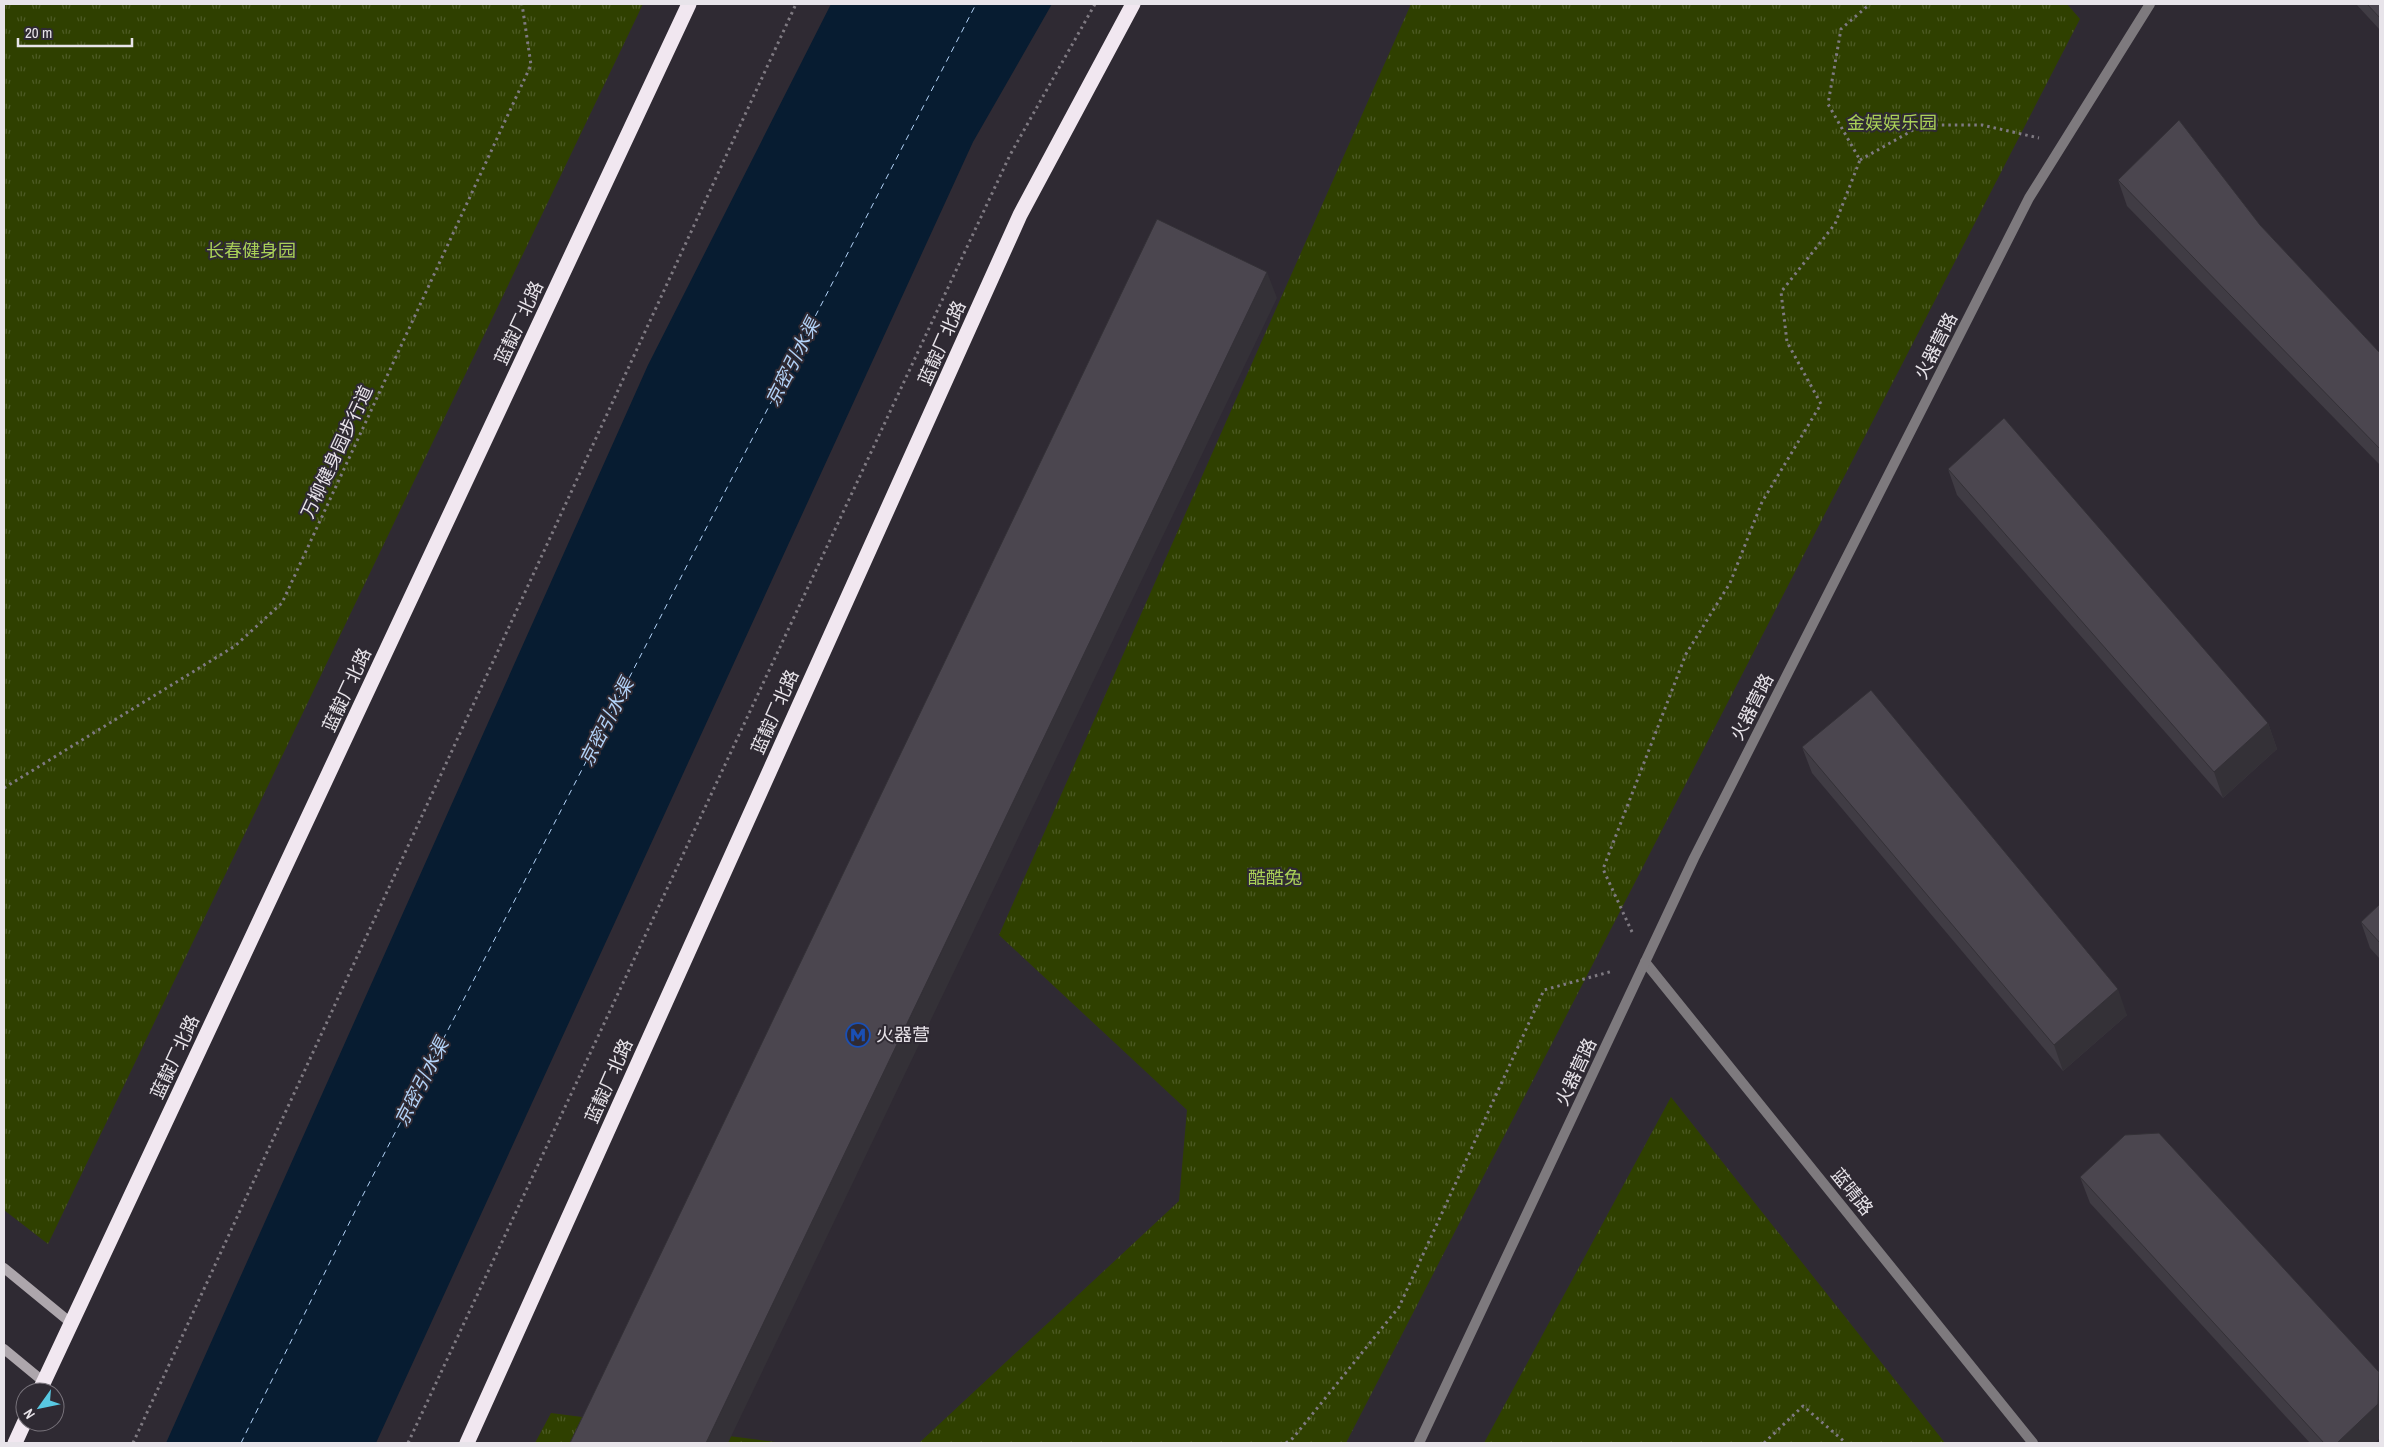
<svg xmlns="http://www.w3.org/2000/svg" width="2384" height="1447" font-family="'Archivo Narrow','Noto Sans SC',sans-serif">
  <style>
    .park { fill: url(#park-tufts) }
    .water { fill: #071c31 }
    .lines { fill: none; stroke-linecap: round; stroke-linejoin: round }
    .ferry { stroke: #b2d2f7; stroke-width: 1; stroke-dasharray: 6 5; stroke-linecap: butt }
    .path { stroke: #7f7a82; stroke-width: 3; stroke-dasharray: 2.5 4; stroke-linecap: butt }
    .street { stroke: #7e7a7e; stroke-width: 10 }
    .secondary { stroke: #ada6ac; stroke-width: 10 }
    .highway { stroke: #f1e7f0; stroke-width: 15 }
    .wall { fill: #403c44 }
    .shaded-wall { fill: #343137 }
    .building { fill: #4b464f; stroke: #343137 }
    .labels { text-anchor: middle; stroke-width: 4; stroke-linejoin: round; paint-order: stroke }
    .park-label { font-size: 18px; fill: #aad158; stroke: #2f2a33 }
    .street-label { font-size: 18px; fill: #e8e4ea; stroke: #2f2a33 }
    .poi-label { font-size: 18px; fill: #e8e4ea; stroke: #2f2a33; text-anchor: start }
    .water-label { font-size: 19px; font-style: italic; fill: #b2d2f7; stroke: #2f2a33 }
  </style>
  <defs>
    <pattern id="park-tufts" width="24" height="20" patternUnits="userSpaceOnUse" patternTransform="scale(1.25)"><rect width="24" height="20" fill="#2f4000"/><path d="M3 7l-1-3M5 7V3M7 7l1-3M15 17l-1-3M17 17v-4M19 17l1-3" fill="none" stroke="#4d5b25"/></pattern>
  </defs>
  <rect width="100%" height="100%" fill="#2f2a33"/>
  <!-- park -->
  <g class="park">
    <path d="M4,4h639l-595,1240 -44,-34z"/>
    <path d="M1411,4h656l13,15 -734,1424h-427l260,-242 8,-91 -188,-175z"/>
    <path d="M1671,1097l274,346h-461z"/>
    <path d="M551,1413l232,30h-248z"/>
  </g>
  <!-- water -->
  <path class="water" d="M831,4h221l-79,138 -597,1301h-210l482,-1078z"/>
  <g class="lines">
    <!-- ferry -->
    <path class="ferry" d="M241,1443l122,-248 613,-1191"/>
    <!-- path -->
    <g class="path">
      <path d="M1860,160l62,-35h60l57,13"/>
      <path d="M4,788l231,-142 47,-43 249,-538 -9,-61"/>
      <path d="M1632,932l-29,-63 83,-215 44,-71 32,-81 59,-98 -34,-62 -6,-50 54,-68 25,-64 -32,-56 13,-75 29,-25"/>
      <path d="M133,1443l663,-1439"/>
      <path d="M408,1443l602,-1288 85,-151"/>
      <path d="M1286,1443l7,-5 106,-131 145,-317 69,-19"/>
      <path d="M1764,1443l39,-37 43,37"/>
    </g>
    <!-- street -->
    <g class="street">
      <path d="M1645,962l388,481"/>
      <path d="M1419,1443l275,-585 335,-660 121,-194"/>
    </g>
    <!-- secondary -->
    <g class="secondary">
      <path d="M4,1268l67,55"/>
      <path d="M4,1349l40,33"/>
    </g>
    <!-- highway -->
    <g class="highway">
      <path d="M39,1392l650,-1388"/>
      <path d="M15,1443l10,-22"/>
      <path d="M467,1443l553,-1228 113,-211"/>
    </g>
  </g>
  <!-- wall -->
  <g class="wall">
    <path d="M2356,4h24v26z"/>
    <path d="M2118,180l142,45 120,128v112l-253,-259z"/>
    <path d="M1948,469l320,254 9,26 -54,49 -266,-303z"/>
    <path d="M1802,747l325,268 -64,56 -251,-298z"/>
    <path d="M2380,904v55l-10,-11 -9,-26z"/>
    <path d="M2080,1177l299,195 1,4v61l-6,6h-64l-220,-240z"/>
  </g>
  <!-- shaded-wall -->
  <g class="shaded-wall">
    <path d="M1267,272l10,26 -549,1145h-22z"/>
    <path d="M2268,723l9,26 -54,49 -9,-26z"/>
    <path d="M2118,989l9,26 -64,56 -9,-26z"/>
    <path d="M2379,1372l1,4v61l-6,6h-37z"/>
  </g>
  <!-- building -->
  <g class="building">
    <path d="M2367,4h13v14z"/>
    <path d="M2179,120l81,105 120,128v96l-262,-269z"/>
    <path d="M1157,219l110,53 -561,1171h-136z"/>
    <path d="M2004,418l264,305 -54,49 -266,-303z"/>
    <path d="M1871,690l247,299 -64,56 -252,-298z"/>
    <path d="M2380,904v39l-19,-21z"/>
    <path d="M2159,1133l220,239 -1,32 -41,39h-13l-244,-266 45,-42z"/>
  </g>
  <!-- icons -->
  <defs>
    <g id="metro-ring" transform="scale(1.25)"><circle r="9.5" fill="#2f2a33" stroke="#1a4fb4" stroke-width="1.5"/><path d="M-5.5 5V-5H-3L0 0L3-5H5.5V5H3V-.5L0 4L-3-.5V5Z" fill="#1a4fb4"/></g>
  </defs>
  <g fill-rule="evenodd">
    <use href="#metro-ring" x="858" y="1035"/>
  </g>
  <g class="labels">
    <!-- park labels -->
    <g class="park-label">
      <text x="1892" y="129">金娱娱乐园</text>
      <text x="251" y="257">长春健身园</text>
      <text x="1275" y="884">酷酷兔</text>
    </g>
    <!-- street labels -->
    <g class="street-label">
      <text transform="translate(519 323) rotate(-65)" y="6">蓝靛厂北路</text>
      <text transform="translate(942 343) rotate(-66)" y="6">蓝靛厂北路</text>
      <text transform="translate(1936 346) rotate(-63)" y="6">火器营路</text>
      <text transform="translate(337 452) rotate(-65)" y="6">万柳健身园步行道</text>
      <text transform="translate(347 690) rotate(-65)" y="6">蓝靛厂北路</text>
      <text transform="translate(1752 707) rotate(-63)" y="6">火器营路</text>
      <text transform="translate(775 712) rotate(-66)" y="6">蓝靛厂北路</text>
      <text transform="translate(175 1057) rotate(-65)" y="6">蓝靛厂北路</text>
      <text transform="translate(1576 1072) rotate(-65)" y="6">火器营路</text>
      <text transform="translate(609 1081) rotate(-66)" y="6">蓝靛厂北路</text>
      <text transform="translate(1852 1192) rotate(51)" y="6">蓝晴路</text>
    </g>
    <!-- poi labels -->
    <g class="poi-label">
      <text x="876" y="1041">火器营</text>
    </g>
    <!-- water labels -->
    <g class="water-label">
      <text transform="translate(792 362) rotate(-63)" y="7">京密引水渠</text>
      <text transform="translate(606 722) rotate(-63)" y="7">京密引水渠</text>
      <text transform="translate(421 1082) rotate(-63)" y="7">京密引水渠</text>
    </g>
  </g>
  <!-- border -->
  <rect width="2384" height="1447" fill="none" stroke="#e8e4ea" stroke-width="10"/>
  <!-- north arrow -->
  <g transform="translate(40 1407) rotate(237)"><circle r="24" fill="#2f2a33" stroke="#79747c"/>
  <path d="M0-4L9 19L0 12L-9 19Z" fill="#58c9e3"/>
  <text y="-8" font-size="14" font-weight="bold" text-anchor="middle" fill="#e8e4ea">N</text>
  </g>
  <!-- scale -->
  <path d="M18 38v8h114v-8" fill="none" stroke="#e8e4ea" stroke-width="2.5"/>
  <text x="25" y="38" font-size="15" fill="#e8e4ea" stroke="#2f2a33" stroke-width="4" paint-order="stroke">20 m</text>
</svg>
